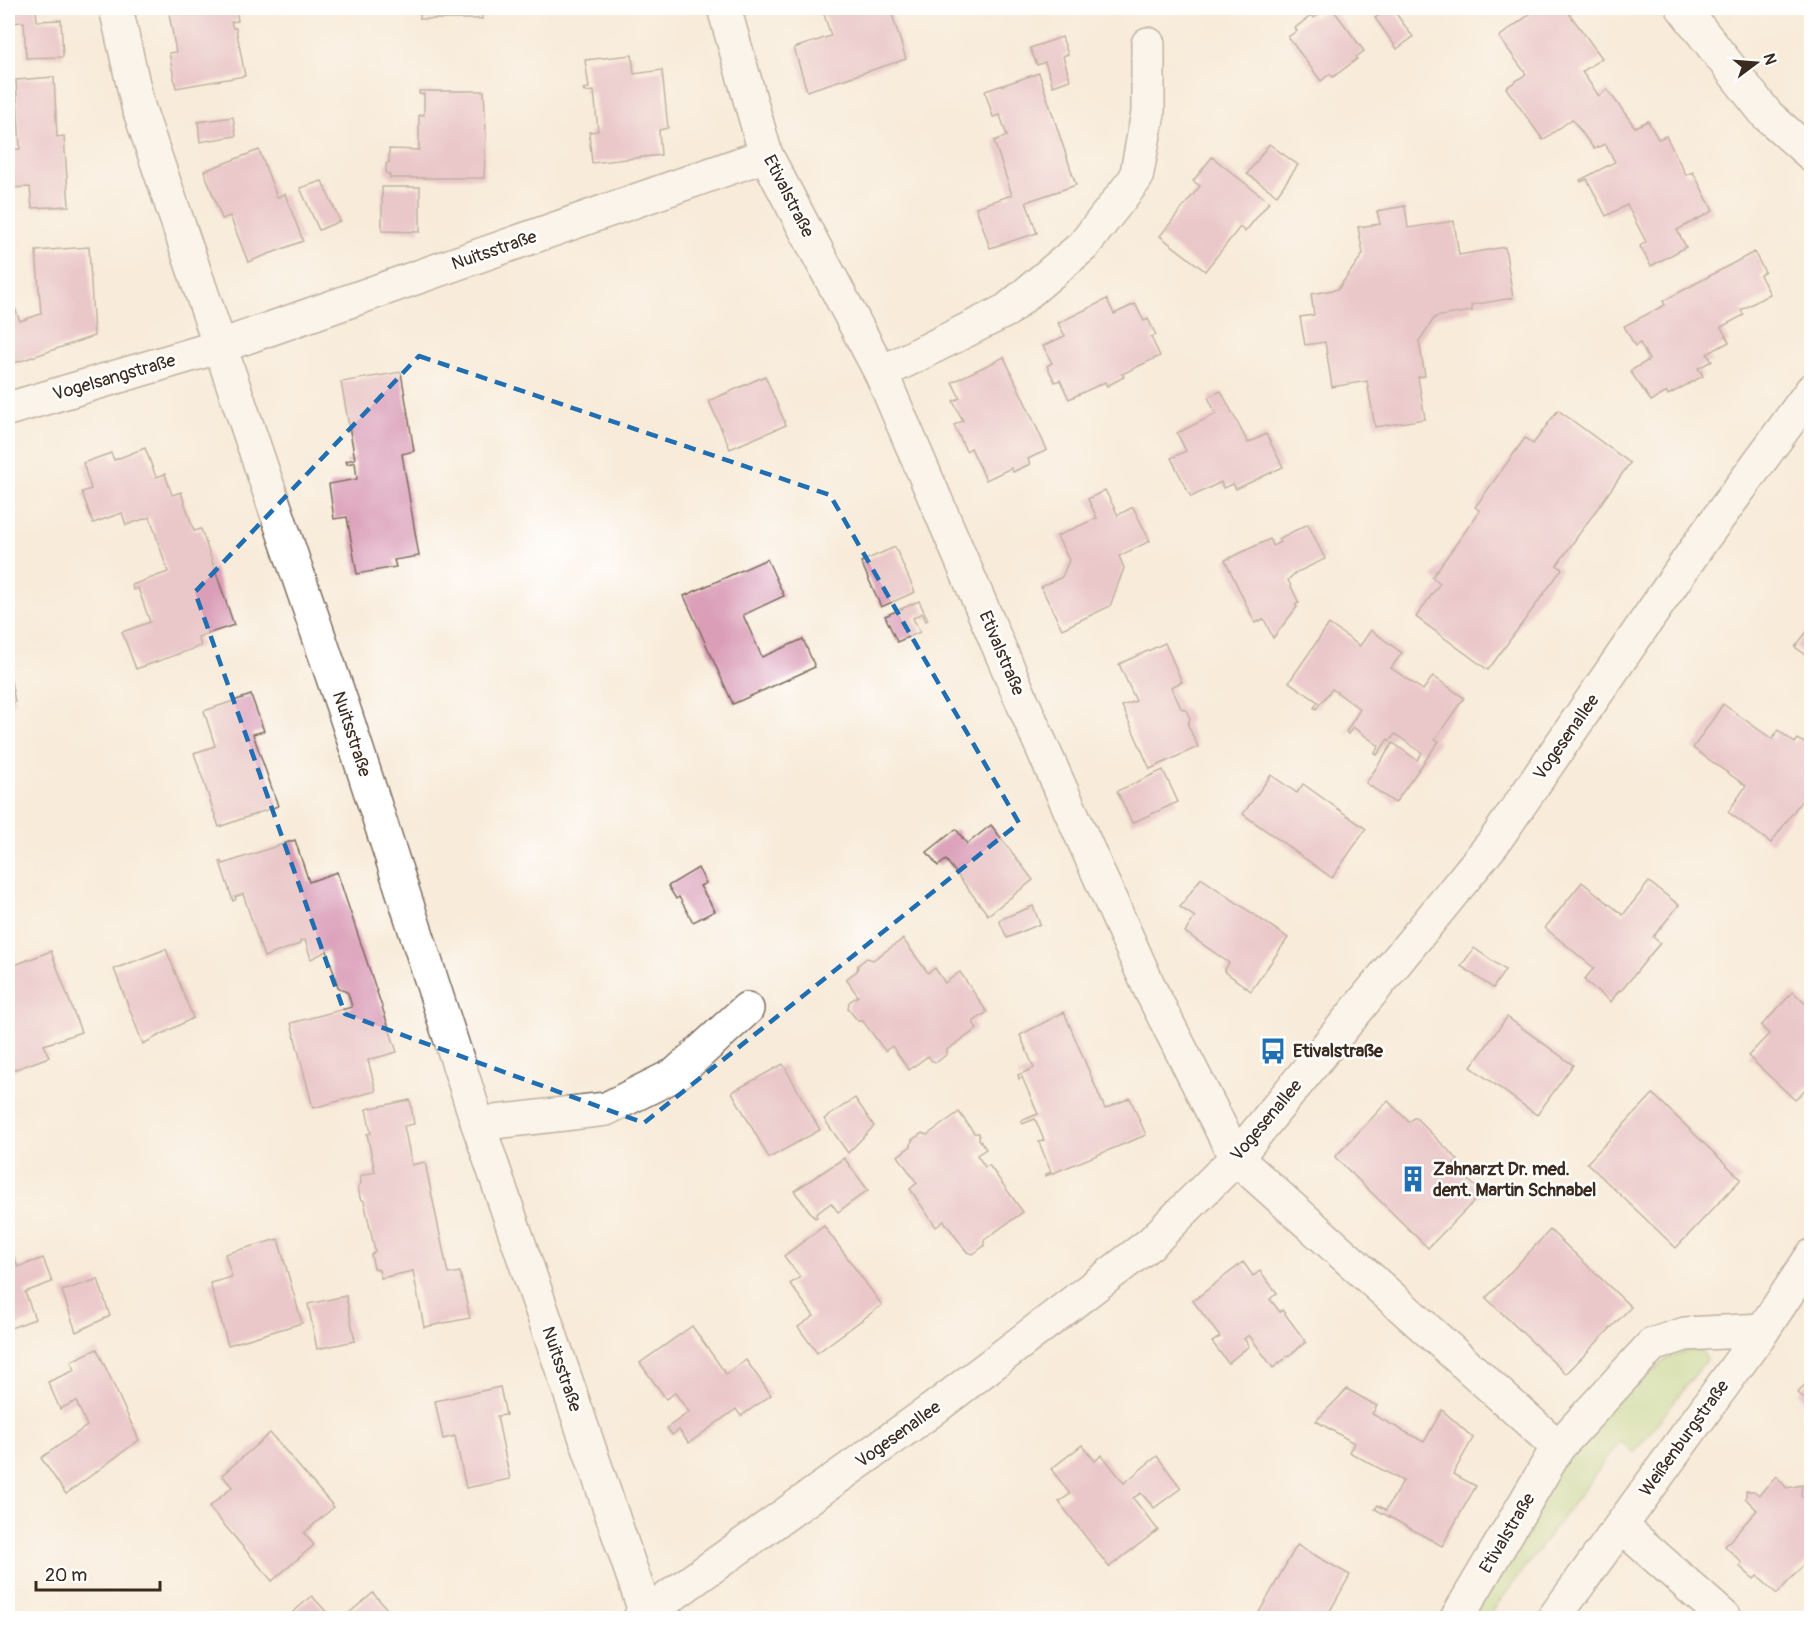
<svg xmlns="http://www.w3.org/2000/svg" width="1819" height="1626" font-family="Pangolin,sans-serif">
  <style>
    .green { fill: #b0d67f; stroke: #76804e; stroke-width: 1.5 }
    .building { fill: #da9eb7 }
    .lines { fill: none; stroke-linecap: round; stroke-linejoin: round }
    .minor-casing { stroke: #7d6e5f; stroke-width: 36 }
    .minor { stroke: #fff; stroke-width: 33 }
    .marked { fill: none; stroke: #1f6fb2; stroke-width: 4.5; stroke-dasharray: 12 8; stroke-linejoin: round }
    .labels { text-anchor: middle; stroke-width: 5; stroke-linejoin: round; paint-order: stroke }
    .street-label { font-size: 18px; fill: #3b2a1e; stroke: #fff }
    .poi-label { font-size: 18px; font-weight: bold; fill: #3b2a1e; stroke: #fff; text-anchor: start }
  </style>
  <rect width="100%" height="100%" fill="#fff"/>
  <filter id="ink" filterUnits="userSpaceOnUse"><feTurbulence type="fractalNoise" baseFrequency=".0167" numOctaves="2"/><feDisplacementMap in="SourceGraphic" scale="12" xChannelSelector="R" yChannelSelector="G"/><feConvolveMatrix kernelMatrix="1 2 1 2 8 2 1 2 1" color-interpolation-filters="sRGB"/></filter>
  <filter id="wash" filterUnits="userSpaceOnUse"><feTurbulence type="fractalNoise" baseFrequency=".008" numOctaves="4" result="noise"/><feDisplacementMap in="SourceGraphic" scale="24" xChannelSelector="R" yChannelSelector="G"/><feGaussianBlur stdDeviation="1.35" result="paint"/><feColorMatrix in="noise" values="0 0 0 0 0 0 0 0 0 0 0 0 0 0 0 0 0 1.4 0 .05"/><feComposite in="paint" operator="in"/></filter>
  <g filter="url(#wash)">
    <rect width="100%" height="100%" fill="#f8ebd9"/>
    <!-- green -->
    <path class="green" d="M1690,1350h12l5,9 -73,94 -14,-12 -133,177h-20l94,-172 108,-89z"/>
    <g id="blocks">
      <!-- building -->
      <g class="building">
        <path d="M8,8h28l1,13 24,-1 2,37 -37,1 -2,-36 -16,1z"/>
        <path d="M168,8h68l2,13 -7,1 2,6h3l9,48 -69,12 -7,-35 7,-1z"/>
        <rect x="420" y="8" width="62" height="11"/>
        <path d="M822,8h68l16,51 -99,32 -13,-43 37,-12z"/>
        <path d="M1328,8h4l32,43 -8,6 1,2 -24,18 -3,-3 -9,7 -33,-44 9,-6 -2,-3 17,-13 2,3z"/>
        <path d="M1390,8h2l21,29 -16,12 -22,-31z"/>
        <path d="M1538,8h27l37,50 -20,14 17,24 8,-7 28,38 13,-6 10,18 8,-3 20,39 7,-3 20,39 -36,19 9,17 -35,19 -11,-20 6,-4 -19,-37 -21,11 -19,-37 -6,3 -1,-2 35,-18 -10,-18 -11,5 -22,-30 -29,21 -37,-52 20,-14 -27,-37z"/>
        <path d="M1062,37l6,17 -5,2 7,24 -17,6 -8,-24 -8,3 -7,-17z"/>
        <path d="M632,55l2,19 28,-4 6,58 -9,2 2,25 -69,8 -3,-31 9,-1 -4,-40 -10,1 -1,-3 6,-1 -4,-28z"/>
        <path d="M1039,73l37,112 -50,17 11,31 -47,15 -14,-41 36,-12 -18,-54 13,-5 -7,-21 -7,2 -8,-26z"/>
        <path d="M54,77l3,60 7,-1 5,70 -37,2 -2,-21 -22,1v-39h12l-4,-69z"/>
        <path d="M419,91h65l2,43 -2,44h-94v-3l-4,-2v-9l3,-2v-13l30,1v-35h5v-21h-5z"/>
        <path d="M233,117l3,19 -36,6 -2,-20z"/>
        <path d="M1269,144l29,21 -21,30 -30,-21z"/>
        <path d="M259,150l18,47 8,-3 18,47 -55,21 -18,-46 -8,3 -18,-48z"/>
        <path d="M1212,157l57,45 -24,30 -5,-5 -35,44 -45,-35 40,-50 -7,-5z"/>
        <path d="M322,181l18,40 -21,9 -19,-42z"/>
        <path d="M382,187h38v45l-38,-1z"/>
        <path d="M1405,206l3,22 46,-7 5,34 46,-8 8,51 -42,7 1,6 -37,6 -16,24 6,35 -7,1 7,42 -50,8 -8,-46 -35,6 -7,-45 -20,3 -5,-28 14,-2 -3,-21 27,-5 25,-35 -5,-27 22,-3 -3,-13z"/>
        <path d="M89,247l5,89 -85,29 -1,-56 6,-3 6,15 21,-7 -5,-63z"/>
        <path d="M1754,252l11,20 -5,3 10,19 -29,16 3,5 -23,12 8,15 -22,12 5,7 -14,7 5,8 -35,19 -1,-3 -16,9 -21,-30 19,-11 -9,-17 -5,3 -11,-20 41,-21 -2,-4z"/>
        <path d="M1107,299l7,15 21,-10 9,17 4,-2 8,16 -5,2 9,19 -38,18 2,3 -17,9 -2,-4 -36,17 -9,-19 -5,2 -8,-16 5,-3 -9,-17 22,-10 -7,-13z"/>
        <path d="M1004,357l43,93 -19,9 2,5 -17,8 -2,-4 -25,12 -15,-32 -5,3 -12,-26 9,-4 -10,-20 7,-3 -8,-16z"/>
        <path d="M401,372l13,79 -12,3 17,102 -25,4 2,7 -39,7 -10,-57 -13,2 -5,-35 28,-5 -2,-17 -8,2 -1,-3 9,-2 -14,-77z"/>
        <path d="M765,376l21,49 -56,24 -21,-48z"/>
        <path d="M1221,391l27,52 18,-9 17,33 -47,22 -3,-5 -10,4 -2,-6 -30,15 -20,-39 15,-7 -9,-18 39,-19 -8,-17z"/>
        <path d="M1558,410l72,53 -73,102 5,4 -74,101 -72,-53 24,-34 -8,-6 48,-66 -5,-4 50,-69 8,6z"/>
        <path d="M145,448l11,29 9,-3 7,21 9,-3 13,39 7,-2 33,96 -36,12 3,9 -65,23 -14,-37 28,-10 -12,-34 -5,2 -1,-5 36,-13 -18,-55 -24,8 -4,-12 -29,10 -11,-31 9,-3 -8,-26 28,-10 3,7z"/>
        <path d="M1105,490l13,25 15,-8 17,34 -31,15 5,12 -14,38 -48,23 -21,-42 21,-10 7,-17 -12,-24 40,-18 -9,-19z"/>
        <path d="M1308,524l17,35 -30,14 -7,7 11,23 -4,1 2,3 -24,31 -9,-19 -9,4 -30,-63 45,-21 3,7 7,-4 -2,-3z"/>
        <path d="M895,547l20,45 -34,15 -20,-45z"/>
        <path d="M767,559l17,37 -41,19 19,42 41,-18 12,28 -82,37 -49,-108z"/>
        <path d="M919,601l9,19 -2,1 -4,-8 -9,5 7,14 -23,10 -12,-26z"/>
        <path d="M1329,624l31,22 11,-16 31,23 -11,15 32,22 10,-14 31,22 -29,41 4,2 -44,62 -29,-20 27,-40 24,17 5,-7 -27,-19 -5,7 -2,-2 -11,16 -2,-2 4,-7 -26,-19 -5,7 -2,-2 14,-23 -28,-20 -16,20 -2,-1 4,-6 -29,-20z"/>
        <path d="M1812,625v34l-17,-12z"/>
        <path d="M1165,643l17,39 -11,5 10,21 5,2 4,8 -2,7 10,22 -48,22 -28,-63 14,-5 -17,-37z"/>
        <path d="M8,665l7,37 -7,2z"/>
        <path d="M251,695l13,36 -11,3 25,72 -59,21 -25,-74 21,-7 -11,-35z"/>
        <path d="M1723,704l49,35 6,-9 17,13 3,-4 14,9v38l-41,57 -43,-31 18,-26 -53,-38z"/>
        <path d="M1163,770l15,32 -46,21 -15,-32z"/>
        <path d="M1271,775l26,18 6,-9 63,45 -34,49 -89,-64z"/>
        <path d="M991,825l42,55 -45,35 -42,-55 -8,6 -11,-14 29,-23 11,15z"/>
        <path d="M295,840l14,42 28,-10 60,180 -29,8 8,31 -63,17 -22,-85 61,-16 -4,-14 -10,-6 -11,-36 -16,8 -6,-19 -5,1v3l-36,13 -21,-63 -8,3 1,2 -3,2 -13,-39 2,-1 1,3z"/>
        <path d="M698,868l8,15 -6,3 15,25 -22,11 -14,-25 -3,2 -8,-13z"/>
        <path d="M1201,878l87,60 -37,53 -27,-20 5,-8 -44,-31 10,-15 -15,-10z"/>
        <path d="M1582,882l41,33 26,-33 30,23 -26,32 7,6 -39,48 -2,-1 -8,12 -27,-22 10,-12 -49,-40z"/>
        <path d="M1033,906l7,18 -33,14 -8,-18z"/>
        <path d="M903,939l25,34 7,-5 10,15 15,-11 27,40 -14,10 4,7 -30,21v4l-10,8 -5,-1 -4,-5 -19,14 -17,-24 -7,5 -22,-30h-5l-10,-12 1,-7 9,-6 -12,-17 11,-8 1,-6 9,-7 6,2z"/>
        <path d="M1474,948l31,22 -12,18 -32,-22z"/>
        <path d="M166,949l27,69 -50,26 -29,-75z"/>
        <path d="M51,951l30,81 -37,13 5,12 -41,15v-116l3,-2 4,11z"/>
        <path d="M1793,992l19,18v72l-17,18 -47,-44 21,-22 -8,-8z"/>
        <path d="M1064,1012l41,97 25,-11 16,37 -100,41v-2l5,-2 -12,-30 5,-2 -9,-21 -13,5 -1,-3 17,-7 -16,-37 -3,2 -1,-4 16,-7 -14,-33z"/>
        <path d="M1507,1017l66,48 -36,50 -66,-48z"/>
        <path d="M783,1064l37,66 -51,28 -37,-66z"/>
        <path d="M1653,1094l88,85 -65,69 -89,-85z"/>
        <path d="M855,1098l19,28 -26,27 -24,-34z"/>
        <path d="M410,1100l4,24 -10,2 8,39 13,-3 23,112 12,-2 10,46 -46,9 -11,-56 -32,7 -2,-8 -5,-2 -3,-13 4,-4 -11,-50 -4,-3 -2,-11 3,-4 -1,-7 15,-4 -8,-38 4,-1 -5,-24z"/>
        <path d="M1388,1101l21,21 6,-5 43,43 -5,5 29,28 -54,55 -93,-91z"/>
        <path d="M959,1112l15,21h5v6l7,10 -9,6 8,12 4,-2 34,47 -39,28v6l-11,8 -6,-2 -23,-31 -8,6 -26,-38 7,-6 -19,-27 13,-10 1,-6 10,-7 5,2z"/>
        <path d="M844,1158l24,32 -30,22 -7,-9 -15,11 1,3 -2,1 -21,-27z"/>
        <path d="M824,1226l58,79 -65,48 -19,-26 16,-11 -24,-32 10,-7 -16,-21z"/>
        <path d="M1550,1230l81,77 -65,67 -80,-76z"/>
        <path d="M278,1239l24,84 -74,22 -18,-62 22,-6 -7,-23z"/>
        <path d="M14,1257l4,10 25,-9 9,24 -27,10 10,27 -27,10v-70z"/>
        <path d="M1243,1262l10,14 7,-5 17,22 -7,6 10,13 2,-2 24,32 -33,26 -24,-33 -5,4 5,7 -21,17 -16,-21 8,-5 -27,-36z"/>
        <path d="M98,1279l12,37 -34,16 -14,-41z"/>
        <path d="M346,1296l9,45 -38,8 -9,-45z"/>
        <path d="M692,1326l34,48 20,-14 25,35 -30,21 -5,-7 -47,34 -10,-13 -7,5 -5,-7 22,-16 -14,-19 -9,6 -26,-36z"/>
        <path d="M97,1349l42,91 -73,54 -25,-36 46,-32 -11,-25 -16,8 -12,-27 27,-12 -4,-9z"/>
        <path d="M1812,1376v29l-14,-12z"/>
        <path d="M500,1387l6,28 -9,1 13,63 -44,9 -11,-52 -12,3 -8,-38z"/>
        <path d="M1347,1389l30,17 -5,8 52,28 18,-32 31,28 -20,36 23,12 -34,60 -67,-37 3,-4 8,5 17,-29 -54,-29 5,-9 -38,-22z"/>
        <path d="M270,1433l64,74 -30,26 10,12 -42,36 -63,-74 23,-20 -10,-12z"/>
        <path d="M1082,1445l13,16 7,-6 22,28 33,-27 24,32 -27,20 -13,-15 -8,5 25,32 -49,37 -50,-65 11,-8 -19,-25z"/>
        <path d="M1776,1476l11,12 15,-3 -1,11 11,9v51l-35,38 -20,-18 -3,3 -15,-13 3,-3 -17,-17 32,-36 -11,-11v-8h8l5,4z"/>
        <path d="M1297,1545l53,30 -24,43h-64l-5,-2z"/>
        <path d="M373,1593l22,25h-52z"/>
        <path d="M312,1596l20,22h-46z"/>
      </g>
    </g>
  </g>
  <g filter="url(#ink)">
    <use href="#blocks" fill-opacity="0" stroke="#7d6e5f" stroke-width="1.5"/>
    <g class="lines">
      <!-- minor casing -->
      <g class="minor-casing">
        <g id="minor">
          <path d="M116,8l22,98 207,607 133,411 168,490"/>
          <path d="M724,8l42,147 115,218 157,365 112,251 86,169 322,289"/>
          <path d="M1683,8l84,107 45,40"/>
          <path d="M881,373l126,-63 76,-64 53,-68 12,-65v-69"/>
          <path d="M8,409l213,-63 545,-191"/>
          <path d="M478,1124l128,-15 70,-35 71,-65"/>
          <path d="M1621,1526l104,92"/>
          <path d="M640,1618l292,-208 219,-167 85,-85 258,-316 208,-302 110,-150"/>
          <path d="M1457,1618l101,-171 94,-102 33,-11 78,-4"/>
          <path d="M1554,1618l209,-288 49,-74"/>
        </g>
      </g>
      <!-- minor -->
      <use href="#minor" class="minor"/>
    </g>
  </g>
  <!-- marked area -->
  <path d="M0 0H1819V1626H0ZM419,356l411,139 189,328 -375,300 -299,-109 -150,-422z" fill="#f8ebd9" fill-opacity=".55" fill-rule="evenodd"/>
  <path class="marked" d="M419,356l411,139 189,328 -375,300 -299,-109 -150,-422z"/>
  <!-- icons -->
  <defs>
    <g id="bus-bare" transform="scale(2.07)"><path d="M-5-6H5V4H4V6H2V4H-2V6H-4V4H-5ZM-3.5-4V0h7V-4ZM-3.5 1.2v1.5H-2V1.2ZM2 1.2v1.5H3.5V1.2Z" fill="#1f6fb2" stroke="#fff" stroke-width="2.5" paint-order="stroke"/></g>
    <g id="building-bare" transform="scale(2.07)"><path d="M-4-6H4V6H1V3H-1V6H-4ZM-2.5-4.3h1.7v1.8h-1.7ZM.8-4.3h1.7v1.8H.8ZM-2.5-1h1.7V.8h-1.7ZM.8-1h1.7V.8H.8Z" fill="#1f6fb2" stroke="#fff" stroke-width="2.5" paint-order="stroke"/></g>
  </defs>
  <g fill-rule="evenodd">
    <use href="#bus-bare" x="1273" y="1051"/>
    <use href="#building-bare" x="1413" y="1179"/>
  </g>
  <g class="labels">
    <!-- street labels -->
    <g class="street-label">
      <text transform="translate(789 196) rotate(63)" y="6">Etivalstraße</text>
      <text transform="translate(494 250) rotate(-19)" y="6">Nuitsstraße</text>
      <text transform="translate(114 377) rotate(-16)" y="6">Vogelsangstraße</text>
      <text transform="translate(1002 653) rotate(67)" y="6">Etivalstraße</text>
      <text transform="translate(352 734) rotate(72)" y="6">Nuitsstraße</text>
      <text transform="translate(1566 737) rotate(-55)" y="6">Vogesenallee</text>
      <text transform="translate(1266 1120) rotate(-50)" y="6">Vogesenallee</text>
      <text transform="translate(562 1369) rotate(71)" y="6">Nuitsstraße</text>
      <text transform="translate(898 1434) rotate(-36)" y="6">Vogesenallee</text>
      <text transform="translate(1684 1438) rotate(-54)" y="6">Weißenburgstraße</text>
      <text transform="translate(1507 1533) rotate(-59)" y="6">Etivalstraße</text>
    </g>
    <!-- poi labels -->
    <g class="poi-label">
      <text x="1293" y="1057">Etivalstraße</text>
      <text x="1433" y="1175">Zahnarzt Dr. med.<tspan x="1433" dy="21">dent. Martin Schnabel</tspan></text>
    </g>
  </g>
  <!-- margin -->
  <rect width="1819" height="1626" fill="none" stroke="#fff" stroke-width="30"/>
  <!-- north arrow -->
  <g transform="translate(1756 63) rotate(74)" stroke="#ffffff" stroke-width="4.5" paint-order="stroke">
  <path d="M0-4.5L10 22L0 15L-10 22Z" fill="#3b2a1e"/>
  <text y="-9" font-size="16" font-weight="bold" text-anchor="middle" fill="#3b2a1e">N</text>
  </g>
  <!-- scale -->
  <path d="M36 1581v9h124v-9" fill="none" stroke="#3b2a1e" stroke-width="3"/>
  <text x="45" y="1581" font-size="18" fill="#3b2a1e" stroke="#ffffff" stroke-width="4.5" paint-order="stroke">20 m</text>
</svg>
